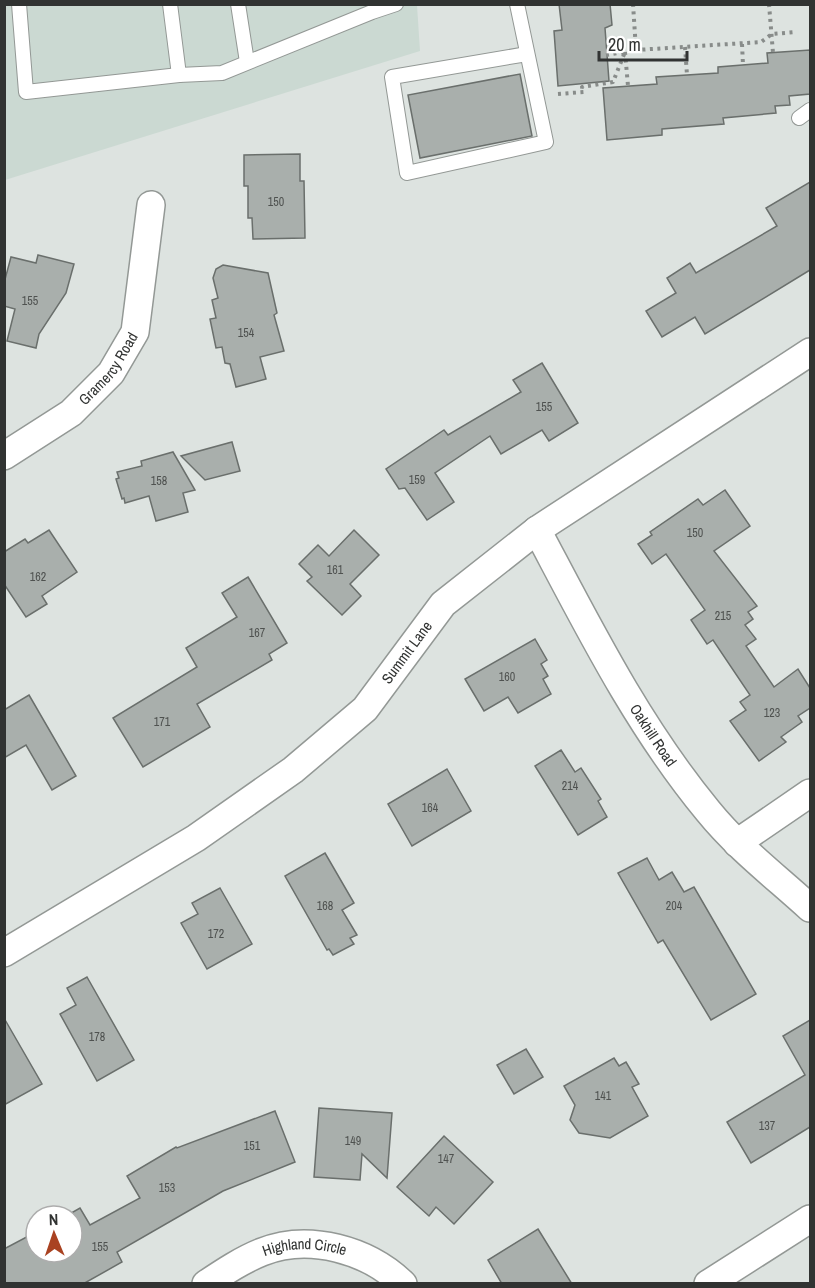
<svg xmlns="http://www.w3.org/2000/svg" width="815" height="1288" font-family="'Archivo Narrow',sans-serif">
  <style>
    .built { fill: #cbd9d2 }
    .building { fill: #a9afac; stroke: #6a6f6c; stroke-width: 1.5 }
    .lines { fill: none; stroke-linecap: round; stroke-linejoin: round }
    .lane-casing { stroke: #939895; stroke-width: 16 }
    .street-casing { stroke: #939895; stroke-width: 30 }
    .path { stroke: #888c8a; stroke-width: 4; stroke-dasharray: 3 4.5; stroke-linecap: butt }
    .lane { stroke: #fff; stroke-width: 14 }
    .street { stroke: #fff; stroke-width: 27 }
    .labels { text-anchor: middle; stroke-width: 5; stroke-linejoin: round; paint-order: stroke }
    .number-label { font-size: 12px; fill: #4f5250 }
    .street-label { font-size: 15px; fill: #313332; stroke: #fff }
  </style>
  <rect width="100%" height="100%" fill="#dde3e0"/>
  <!-- built -->
  <path class="built" d="M5,5h412l3,46 -415,129z"/>
  <!-- building -->
  <g class="building">
    <path d="M559,4h51l2,21 -7,3 4,53 -51,5 -4,-55 8,-1z"/>
    <path d="M810,50v44l-21,2 1,9 -15,1 1,7 -53,5 1,6 -62,5v6l-55,5 -4,-52 54,-4 -1,-7 62,-4v-6l50,-4 -1,-10z"/>
    <path d="M520,74l12,62 -112,22 -12,-63z"/>
    <path d="M300,154v27h4l1,57 -52,1 -1,-21h-4v-32h-4v-31z"/>
    <path d="M810,182v88l-105,64 -10,-17 -33,20 -16,-26 30,-18 -9,-15 23,-15 6,10 81,-47 -11,-18z"/>
    <path d="M38,255l36,9 -8,29 -27,41 -3,14 -29,-7 8,-32 -11,-3v-23l7,-26 25,6z"/>
    <path d="M223,265l45,8 9,40 -3,2 10,36 -24,6 6,22 -30,8 -6,-23 -5,-1 -3,-16 -6,1 -6,-29 6,-1 -4,-18 6,-2 -5,-20 3,-9z"/>
    <path d="M542,363l36,60 -29,18 -7,-11 -41,24 -11,-18 -55,37 19,29 -27,18 -22,-32 -6,1 -13,-20 58,-39 4,5 73,-43 -8,-12z"/>
    <path d="M232,442l8,29 -35,9 -24,-24z"/>
    <path d="M173,452l22,38 -12,3 5,19 -32,9 -7,-25 -24,7 -1,-5 -2,1 -6,-20 3,-1 -2,-6 25,-6 -1,-5z"/>
    <path d="M725,490l25,36 -36,25 43,55 -9,6 5,7 -8,6 11,14 -10,7 28,41 24,-18 12,19v20l-12,8 4,6 -21,15 5,5 -27,19 -29,-40 16,-11 -6,-8 10,-7 -37,-55 -6,4 -16,-24 14,-10 -39,-56 -14,10 -14,-20 14,-9 -2,-3 48,-33 5,6z"/>
    <path d="M49,530l28,42 -35,24 5,8 -21,13 -22,-33v-32l21,-13 3,4z"/>
    <path d="M354,530l25,25 -29,29 11,12 -19,19 -35,-34 5,-4 -13,-13 19,-19 11,11z"/>
    <path d="M248,577l39,66 -18,11 3,6 -75,44 13,23 -67,40 -30,-49 84,-51 -11,-19 51,-31 -15,-24z"/>
    <path d="M535,639l12,21 -6,4 7,12 -5,3 8,15 -33,19 -10,-16 -24,14 -19,-32z"/>
    <path d="M29,695l47,81 -24,14 -26,-45 -22,13v-48z"/>
    <path d="M561,750l14,22 6,-4 20,31 -3,2 9,16 -29,18 -43,-69z"/>
    <path d="M447,769l24,42 -59,35 -24,-42z"/>
    <path d="M325,853l29,50 -12,7 15,25 -7,3 4,6 -21,11 -4,-6 -2,1 -42,-74z"/>
    <path d="M647,858l12,22 13,-8 12,20 10,-5 62,107 -45,26 -48,-80 -5,3 -40,-70z"/>
    <path d="M220,888l32,56 -45,25 -26,-46 17,-9 -6,-11z"/>
    <path d="M87,977l47,83 -37,21 -37,-67 16,-9 -9,-17z"/>
    <path d="M4,1018l38,66 -38,21z"/>
    <path d="M810,1020v107l-59,36 -24,-41 78,-47 -22,-39z"/>
    <path d="M526,1049l17,28 -29,17 -17,-29z"/>
    <path d="M614,1058l5,8 7,-4 13,22 -7,3 16,29 -38,22 -31,-5 -9,-13 5,-15 -11,-19z"/>
    <path d="M319,1108l73,5 -5,65 -25,-24 -2,26 -46,-3z"/>
    <path d="M275,1111l20,51 -72,29 -106,61 5,10 -39,22h-79v-35l32,-17v20h36v-36h-6l14,-8 10,17 50,-27 -13,-22 49,-29 1,1z"/>
    <path d="M444,1136l49,46 -39,42 -18,-17 -7,9 -32,-29z"/>
    <path d="M538,1229l34,55h-70l-14,-24z"/>
  </g>
  <g class="lines">
    <!-- lane casing -->
    <g class="lane-casing">
      <g id="lane">
        <path d="M19,4l7,88 153,-17 43,-2 150,-61 24,-8"/>
        <path d="M170,4l9,71"/>
        <path d="M238,4l9,58"/>
        <path d="M517,4l29,138 -139,31 -15,-96 135,-23"/>
        <path d="M799,118l11,-8"/>
      </g>
    </g>
    <!-- street casing -->
    <g class="street-casing">
      <g id="street">
        <path id="s1" d="M4,456l67,-43 40,-40 24,-41 16,-127"/>
        <path id="s2" d="M537,530c52,98 100,195 171,281 30,37 67,65 102,97"/>
        <path d="M737,843l73,-50"/>
        <path id="s3" d="M4,953l192,-115 97,-68 72,-61 78,-105 94,-74 273,-178"/>
        <path id="s4" d="M206,1284c18,-12 36,-24 56,-32 47,-19 106,-2 141,32"/>
        <path d="M708,1284l102,-65"/>
      </g>
    </g>
    <!-- path -->
    <g class="path">
      <path d="M633,4l3,46 125,-8 11,-8 24,-2"/>
      <path d="M769,4l4,49"/>
      <path d="M742,44l1,21"/>
      <path d="M685,47l2,28"/>
      <path d="M625,52l3,34"/>
      <path d="M606,55l30,-5"/>
      <path d="M558,94l26,-2 -2,-5 31,-5 12,-30"/>
    </g>
    <!-- lane -->
    <use href="#lane" class="lane"/>
    <!-- street -->
    <use href="#street" class="street"/>
  </g>
  <g class="labels">
    <!-- number labels -->
    <g class="number-label">
      <text x="276" y="206">150</text>
      <text x="30" y="305">155</text>
      <text x="246" y="337">154</text>
      <text x="544" y="411">155</text>
      <text x="417" y="484">159</text>
      <text x="159" y="485">158</text>
      <text x="695" y="537">150</text>
      <text x="335" y="574">161</text>
      <text x="38" y="581">162</text>
      <text x="723" y="620">215</text>
      <text x="257" y="637">167</text>
      <text x="507" y="681">160</text>
      <text x="772" y="717">123</text>
      <text x="162" y="726">171</text>
      <text x="570" y="790">214</text>
      <text x="430" y="812">164</text>
      <text x="325" y="910">168</text>
      <text x="674" y="910">204</text>
      <text x="216" y="938">172</text>
      <text x="97" y="1041">178</text>
      <text x="603" y="1100">141</text>
      <text x="767" y="1130">137</text>
      <text x="353" y="1145">149</text>
      <text x="252" y="1150">151</text>
      <text x="446" y="1163">147</text>
      <text x="167" y="1192">153</text>
      <text x="100" y="1251">155</text>
    </g>
    <!-- street labels -->
    <g class="street-label">
      <text dy="5" stroke="none"><textPath href="#s1" startOffset="138">Gramercy Road</textPath></text>
      <text dy="5" stroke="none"><textPath href="#s3" startOffset="507">Summit Lane</textPath></text>
      <text dy="5" stroke="none"><textPath href="#s2" startOffset="236">Oakhill Road</textPath></text>
      <text dy="5" stroke="none"><textPath href="#s4" startOffset="108">Highland Circle</textPath></text>
    </g>
  </g>
  <!-- border -->
  <rect width="815" height="1288" fill="none" stroke="#313332" stroke-width="12"/>
  <!-- north arrow -->
  <g transform="translate(54 1234) rotate(358)"><circle r="28" fill="#ffffff" stroke="#adadad" stroke-width="1.5"/>
  <path d="M0-4.5L10 22L0 15L-10 22Z" fill="#a94221"/>
  <text y="-9" font-size="16" font-weight="bold" text-anchor="middle" fill="#313332">N</text>
  </g>
  <!-- scale -->
  <path d="M599 51v9h88v-9" fill="none" stroke="#313332" stroke-width="3"/>
  <text x="608" y="51" font-size="18" fill="#313332" stroke="#ffffff" stroke-width="4.5" paint-order="stroke">20 m</text>
</svg>
